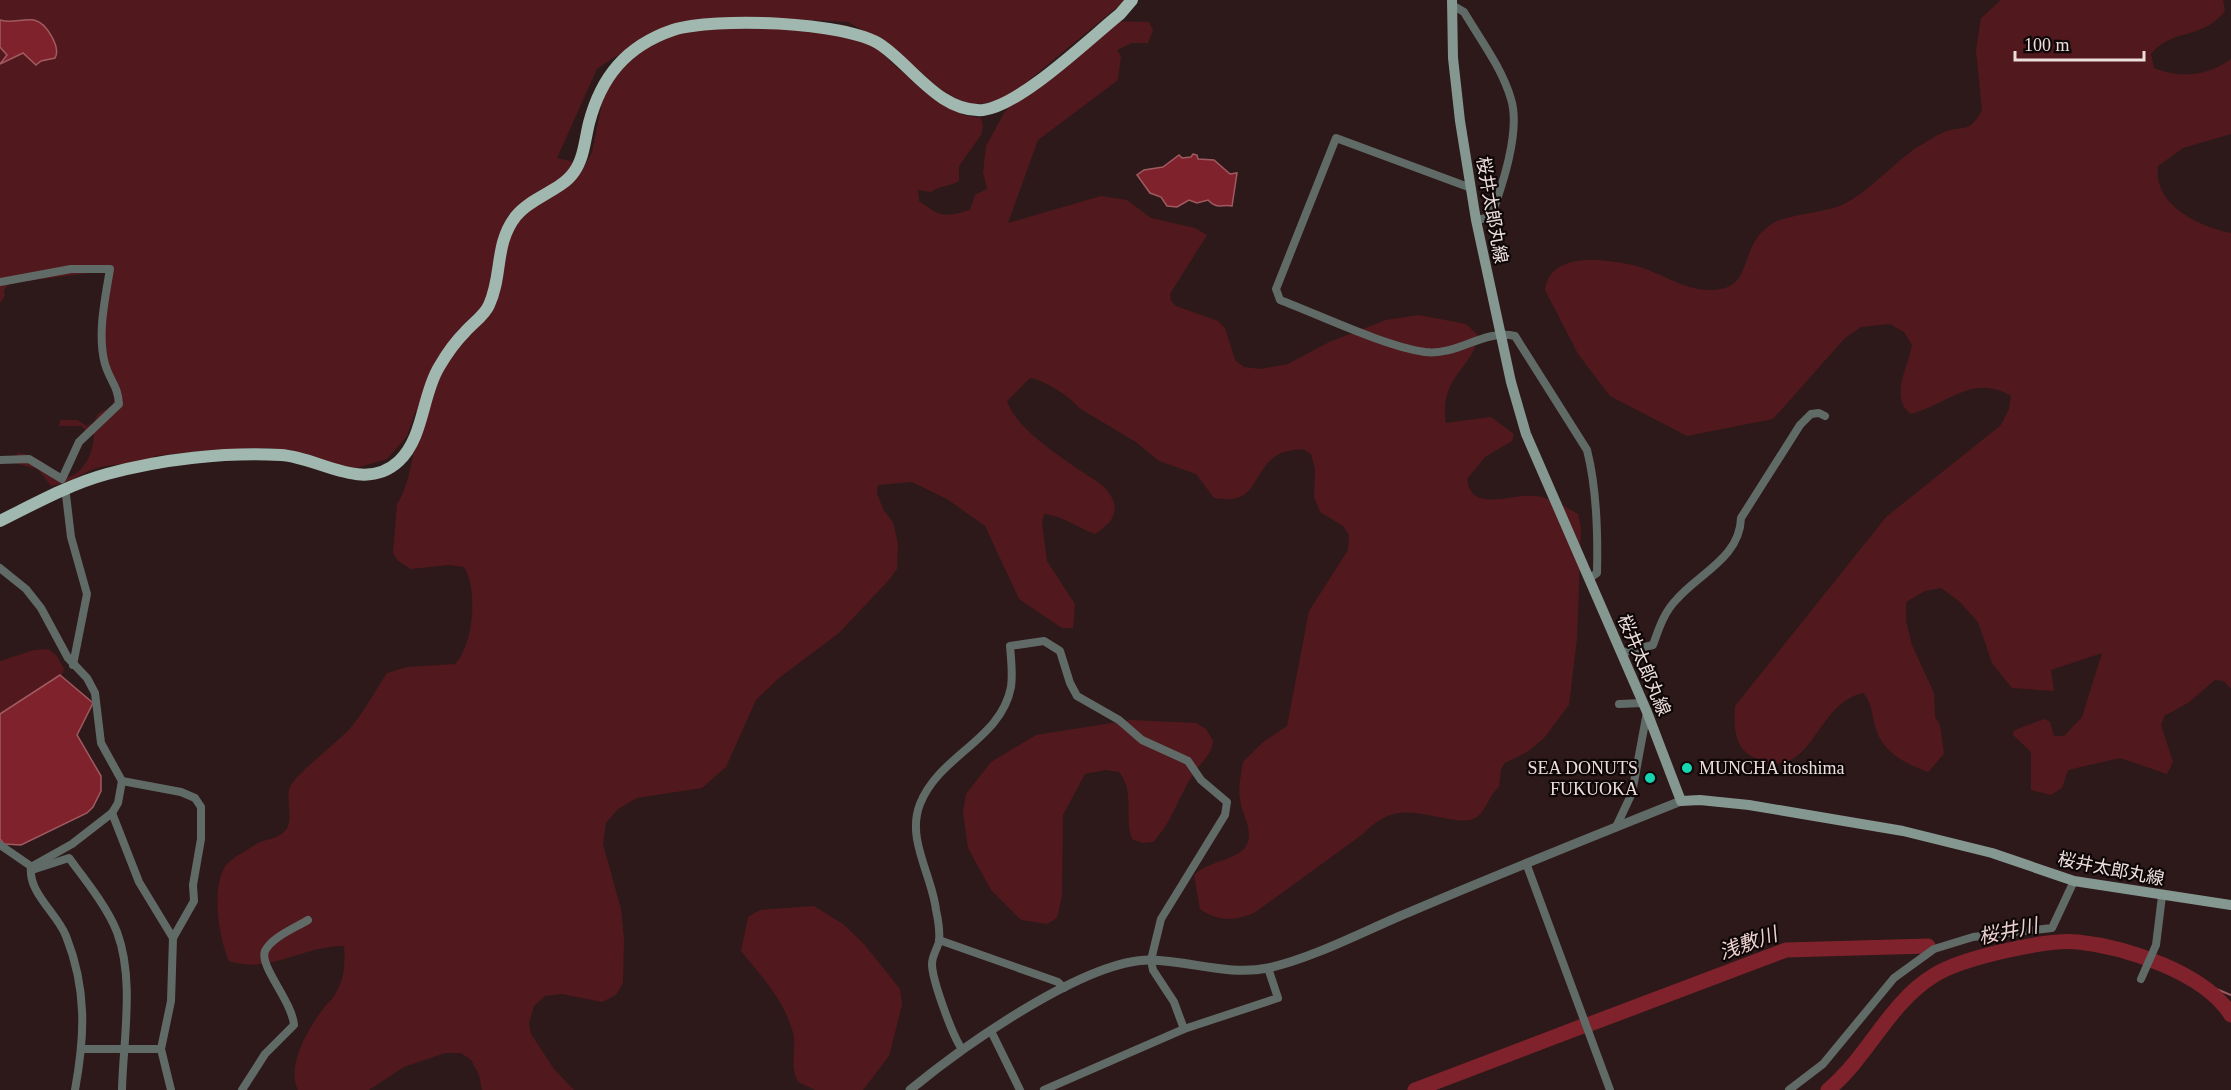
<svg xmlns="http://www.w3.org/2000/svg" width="2231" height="1090" font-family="'Times New Roman','Noto Sans JP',serif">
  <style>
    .green { fill: #51191d }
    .water { fill: #7f222b; stroke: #a05a61; stroke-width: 1.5 }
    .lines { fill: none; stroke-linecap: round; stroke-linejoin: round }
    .stream { stroke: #a05a61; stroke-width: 2 }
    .river { stroke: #7f222b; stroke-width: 15 }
    .minor { stroke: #606b68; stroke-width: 8 }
    .tertiary { stroke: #606b68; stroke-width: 9 }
    .secondary { stroke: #849791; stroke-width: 10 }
    .primary { stroke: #a1b8b1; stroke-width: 12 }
    .poi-dot { fill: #15d5b3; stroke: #0f0707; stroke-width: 2 }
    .labels { text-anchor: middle; stroke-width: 4.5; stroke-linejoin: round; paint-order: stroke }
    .street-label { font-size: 18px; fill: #eddede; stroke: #0f0707 }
    .poi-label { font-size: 18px; fill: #eddede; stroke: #0f0707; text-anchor: end }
    .water-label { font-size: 20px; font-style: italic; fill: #edd1d0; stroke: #0f0707 }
  </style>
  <rect width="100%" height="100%" fill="#2d1919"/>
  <!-- green -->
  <g class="green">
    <path d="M0,0h1126l-115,95 -16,7 -29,3 -27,-17 -50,-43 -41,-23 -61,-3 -88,3 -33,10 -53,26 -16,11 -40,89 13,3 13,8 9,-17 11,-54 13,-28 47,-34 38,-11 83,-3 62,3 13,5 37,37 24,18 16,3 10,7 9,15 8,5 18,3 2,8 -2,9 -22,31v15c-9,6 -19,4 -28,11l-13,-2 1,11c23,17 25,16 51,9l5,-15 12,-6 -4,-17 3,-26 18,-33 25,-30 78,-62 42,1 4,8 -5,13h-16l-15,7 4,6 -3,24 -80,60 -30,83 93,-27 26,4 24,18 44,10 12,7 -37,59 1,7 5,5 42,15 7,7 10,32 9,7 16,2 28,-5 41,-22 57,-22 33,-5 47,9 12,11c-3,32 -40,42 -32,88l45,-6 23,17 -2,7 -27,16 -18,22c4,35 46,14 68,17 15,1 30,11 43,18l3,14 -4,111 -8,66 -25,33 -17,14 -22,11 -4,6 -2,18c-11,9 -13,27 -26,32 -7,3 -17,1 -24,0 -38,-7 -57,-15 -86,15l-109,79c-19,8 -36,9 -54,-4l-6,-34c14,-13 39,-15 50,-26 13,-15 -3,-35 -4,-50 -2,-12 1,-25 3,-37l19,-19 25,-17 22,-115 39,-61 1,-15 -6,-9 -23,-14 -6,-15 1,-28 -4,-15 -8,-5c-11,1 -23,2 -31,10 -22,20 -16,46 -58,39l-18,-24 -37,-13 -23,-19 -57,-34c-9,-12 -35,-28 -49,-30l-23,23c9,28 53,55 77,72 8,6 20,11 25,20 13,18 2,31 -14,41 -17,-6 -33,-19 -51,-20l-2,9 5,38 28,43 -2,24h-11l-43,-29 -34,-73 -38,-27 -35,-17 -34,3 -1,8 6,16 10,13 5,22 -1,25 -9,12 -49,52 -60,45 -23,22 -30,67 -24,21 -65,10 -19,11 -12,14 -3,21 18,65 3,29 -1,45 -7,12 -14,7 -40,-8 -17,2 -11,10 -5,17 2,11 23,35 20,21h-92l-3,-15 -8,-15 -10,-7h-16l-41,14 -35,23h-71c-12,-24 10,-61 25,-81 4,-6 11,-11 14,-18 8,-14 8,-29 7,-45 -39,-1 -76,29 -115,15 -10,-22 -20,-81 0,-99 8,-7 19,-12 27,-18 9,-5 22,-5 29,-13 10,-11 0,-30 5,-44 5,-13 50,-46 62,-61 13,-16 23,-35 35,-53l20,-6 48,-3c19,-19 23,-75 9,-97l-15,-2 -38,4 -13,-8 -5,-8 4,-49c13,-17 22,-73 19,-94l-9,26 -20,23 -34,10 -64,-19 -24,-2 -53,2 -58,6 -1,3c-20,7 -47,3 -66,13 -11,6 -23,12 -36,14l-13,-17 -27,-7 7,-9c17,2 30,10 39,26 23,1 36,-22 37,-43l-2,-2 -12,12 5,-17 -4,-3h-22l1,-6h17l10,6 7,-4 4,-8 14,-8 4,-11c-22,-49 -17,-72 -10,-124l-96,12 -6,7 1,6 -5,7z"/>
    <path d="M2001,0h222l2,11c-22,29 -53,17 -74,43l3,14c26,11 54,8 77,-9v75l-48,14 -25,18c-5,39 40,60 73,67v456l-7,-8 -9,-1 -27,23 -24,13 -3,9 12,37 -6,12 -47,-16 -52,12 -6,18 -11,7 -20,-5v-38l-19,-18 3,-4 29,-11 6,3 4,14h10l18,-19 20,-64 -51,17 3,21 -42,-3 -20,-25 -14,-41 -19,-21 -18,-13 -16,3 -19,11v19l6,24 22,48 1,24 5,8 4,29 -16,18c-21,-8 -43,-18 -51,-40 -6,-15 -3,-27 -14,-39 -49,10 -50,92 -108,65 -22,-10 -21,-32 -20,-52l151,-189 115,-92 8,-16 2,-13c-38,-23 -64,9 -100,18 -22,-16 -3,-47 1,-69l-8,-13 -14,-8 -29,3 -16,11 -72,81 -86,17 -77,-40 -32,-42 -33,-64c5,-39 59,-31 88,-25 26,6 51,26 78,25 45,-1 25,-41 59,-65 18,-12 53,-11 74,-21 23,-11 50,-41 72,-56 9,-5 19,-12 28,-16 8,-4 20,-2 27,-7 4,-3 8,-10 11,-14l-6,-61 5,-32z"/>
    <path d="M48,649l9,7 7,13 -4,12 -60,39v-59l34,-11z"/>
    <path d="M1130,720l66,3 10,6 7,12c-2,14 -8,17 -16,28 -17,22 -24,53 -44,73l-11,1 -10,-4c-8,-22 3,-49 -13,-67l-14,-2 -20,4 -22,41 -1,81 -5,22 -10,6 -26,-4 -30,-30 -23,-42 -5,-36 3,-18 25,-32 45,-27z"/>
    <path d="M814,906l29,18 21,20 36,45 2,16 -13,51 -26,34h-48l-17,-8c-9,-18 -1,-30 -5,-49 -8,-32 -32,-57 -52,-82l7,-34 12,-7z"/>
  </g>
  <!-- water -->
  <g class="water">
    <path d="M0,20c12,4 23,-2 34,0 13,3 27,28 21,38l-14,3 -5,4 -13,-12 -23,11 7,-9 -7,-8z"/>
    <path d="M1193,154l4,1 1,4 16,1 16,14 7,-1 -5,33c-10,-2 -15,4 -24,-6l-11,3 -8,-3 -12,7 -10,-1 -6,-9 -11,-4 -13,-18 7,-5 19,-3 16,-12 3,3 9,-1z"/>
    <path d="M60,675l33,28 -16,32 24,41v15l-8,16 -6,6 -66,32 -17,-1 -4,-5v-125z"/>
  </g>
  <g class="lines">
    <!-- stream -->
    <path class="stream" d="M2202,983l29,12"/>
    <!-- river -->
    <g class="river">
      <path d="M1590,1024l196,-74 142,-4"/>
      <path d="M1415,1090l168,-64"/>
      <path d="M1828,1090c40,-33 61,-87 105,-114 27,-18 113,-37 145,-34 48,5 127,31 153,73"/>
    </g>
    <!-- minor -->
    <g class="minor">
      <path d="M1452,5l12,7c16,27 38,56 47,87 10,32 -9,87 -20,118l-15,3"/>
      <path d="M1471,188l-135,-50 -60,151 4,11c42,16 104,46 145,52 33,4 58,-23 90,-16l72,114c10,39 11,83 10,123l-7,5"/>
      <path d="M0,282l71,-13h39c-5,30 -13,66 -5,95 5,17 13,22 14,40l-40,38 -17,37 -33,-20 -29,1"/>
      <path d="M66,495l5,42 16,57 -14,71"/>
      <path d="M0,568l26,21 15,19 27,50 19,20 8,15 6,50 21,38 -4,22 -6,10 -40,31 -41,23c-3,26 26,46 35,69 21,53 19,99 9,154"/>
      <path d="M1621,653l32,-8c6,-17 11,-33 24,-46 23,-26 63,-42 64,-81l59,-93 11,-11 8,-1 6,3"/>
      <path d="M1619,704l24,-1"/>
      <path d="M122,781l59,11 14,6 6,9v32l-8,46 1,16 -21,37"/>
      <path d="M112,813l27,69 34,56 -2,63 -10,48 10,41"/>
      <path d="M1616,827l16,-34 15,-81"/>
      <path d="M0,845l35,24 34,-11c15,20 39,50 48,74 18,48 6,109 5,158"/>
      <path d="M1526,863l84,227"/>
      <path d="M939,940l119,42 6,6"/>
      <path d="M2141,979l15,-34 6,-49"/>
      <path d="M991,1031l29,59"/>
      <path d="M82,1049h79"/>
      <path d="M962,1049c-9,-12 -30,-69 -30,-85 0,-8 5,-15 7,-22 1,-9 -1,-23 -3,-32 -4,-35 -30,-71 -16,-106 19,-49 81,-64 91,-117 2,-13 0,-28 -1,-41l34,-5 16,10 10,32 7,13 42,24 23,20 46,21 13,19 26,22 -2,13 -64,104 -10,41 2,10 21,32 10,27"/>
      <path d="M242,1090l23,-36 29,-29c-2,-24 -35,-59 -29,-74 7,-14 30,-23 43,-31"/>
      <path d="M1044,1090l140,-61 94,-31 -10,-30"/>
      <path d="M1789,1090l34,-26 71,-86 40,-29 39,-12 79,-9 22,-47"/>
    </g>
    <!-- tertiary -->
    <path class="tertiary" d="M910,1090c51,-42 175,-131 241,-130 39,1 78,16 117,8 46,-10 100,-39 144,-57 89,-38 179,-74 269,-110"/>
    <!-- secondary -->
    <path class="secondary" d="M1452,0l1,58 7,63 16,99 35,162 15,52 121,278 34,89 19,-1 49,5 154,26 89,22 82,28 157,24"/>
    <!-- primary -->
    <path class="primary" d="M0,521c34,-17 70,-37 107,-47 55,-15 118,-22 174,-19 38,2 83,39 118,6 25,-24 23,-66 40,-94 7,-12 16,-25 26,-35 8,-9 20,-17 24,-27 14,-30 5,-61 27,-89 15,-19 45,-25 58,-44 10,-14 11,-33 15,-49 12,-46 37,-77 84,-93 41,-13 172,-9 208,15 31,21 59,68 102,65 37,-4 106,-71 137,-96l12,-14"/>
  </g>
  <!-- markers -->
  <g class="poi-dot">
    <circle cx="1687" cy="768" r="6"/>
    <circle cx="1650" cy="778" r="6"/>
  </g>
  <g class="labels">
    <!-- street labels -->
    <g class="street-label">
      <text transform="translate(1492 210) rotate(80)" y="6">桜井太郎丸線</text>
      <text transform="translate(1644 665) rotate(67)" y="6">桜井太郎丸線</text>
      <text transform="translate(2111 869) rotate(11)" y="6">桜井太郎丸線</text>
    </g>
    <!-- poi labels -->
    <g class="poi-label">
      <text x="1638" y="774">SEA DONUTS<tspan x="1638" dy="21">FUKUOKA</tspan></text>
      <text x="1699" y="774" text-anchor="start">MUNCHA itoshima</text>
    </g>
    <!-- water labels -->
    <g class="water-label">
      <text transform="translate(2008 931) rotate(-12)" y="7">桜井川</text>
      <text transform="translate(1748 943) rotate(-19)" y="7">浅敷川</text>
    </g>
  </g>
  <!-- scale -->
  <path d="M2015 51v9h129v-9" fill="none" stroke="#eddede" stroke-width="3"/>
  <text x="2024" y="51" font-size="18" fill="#eddede" stroke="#0f0707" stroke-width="4.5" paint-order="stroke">100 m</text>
</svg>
